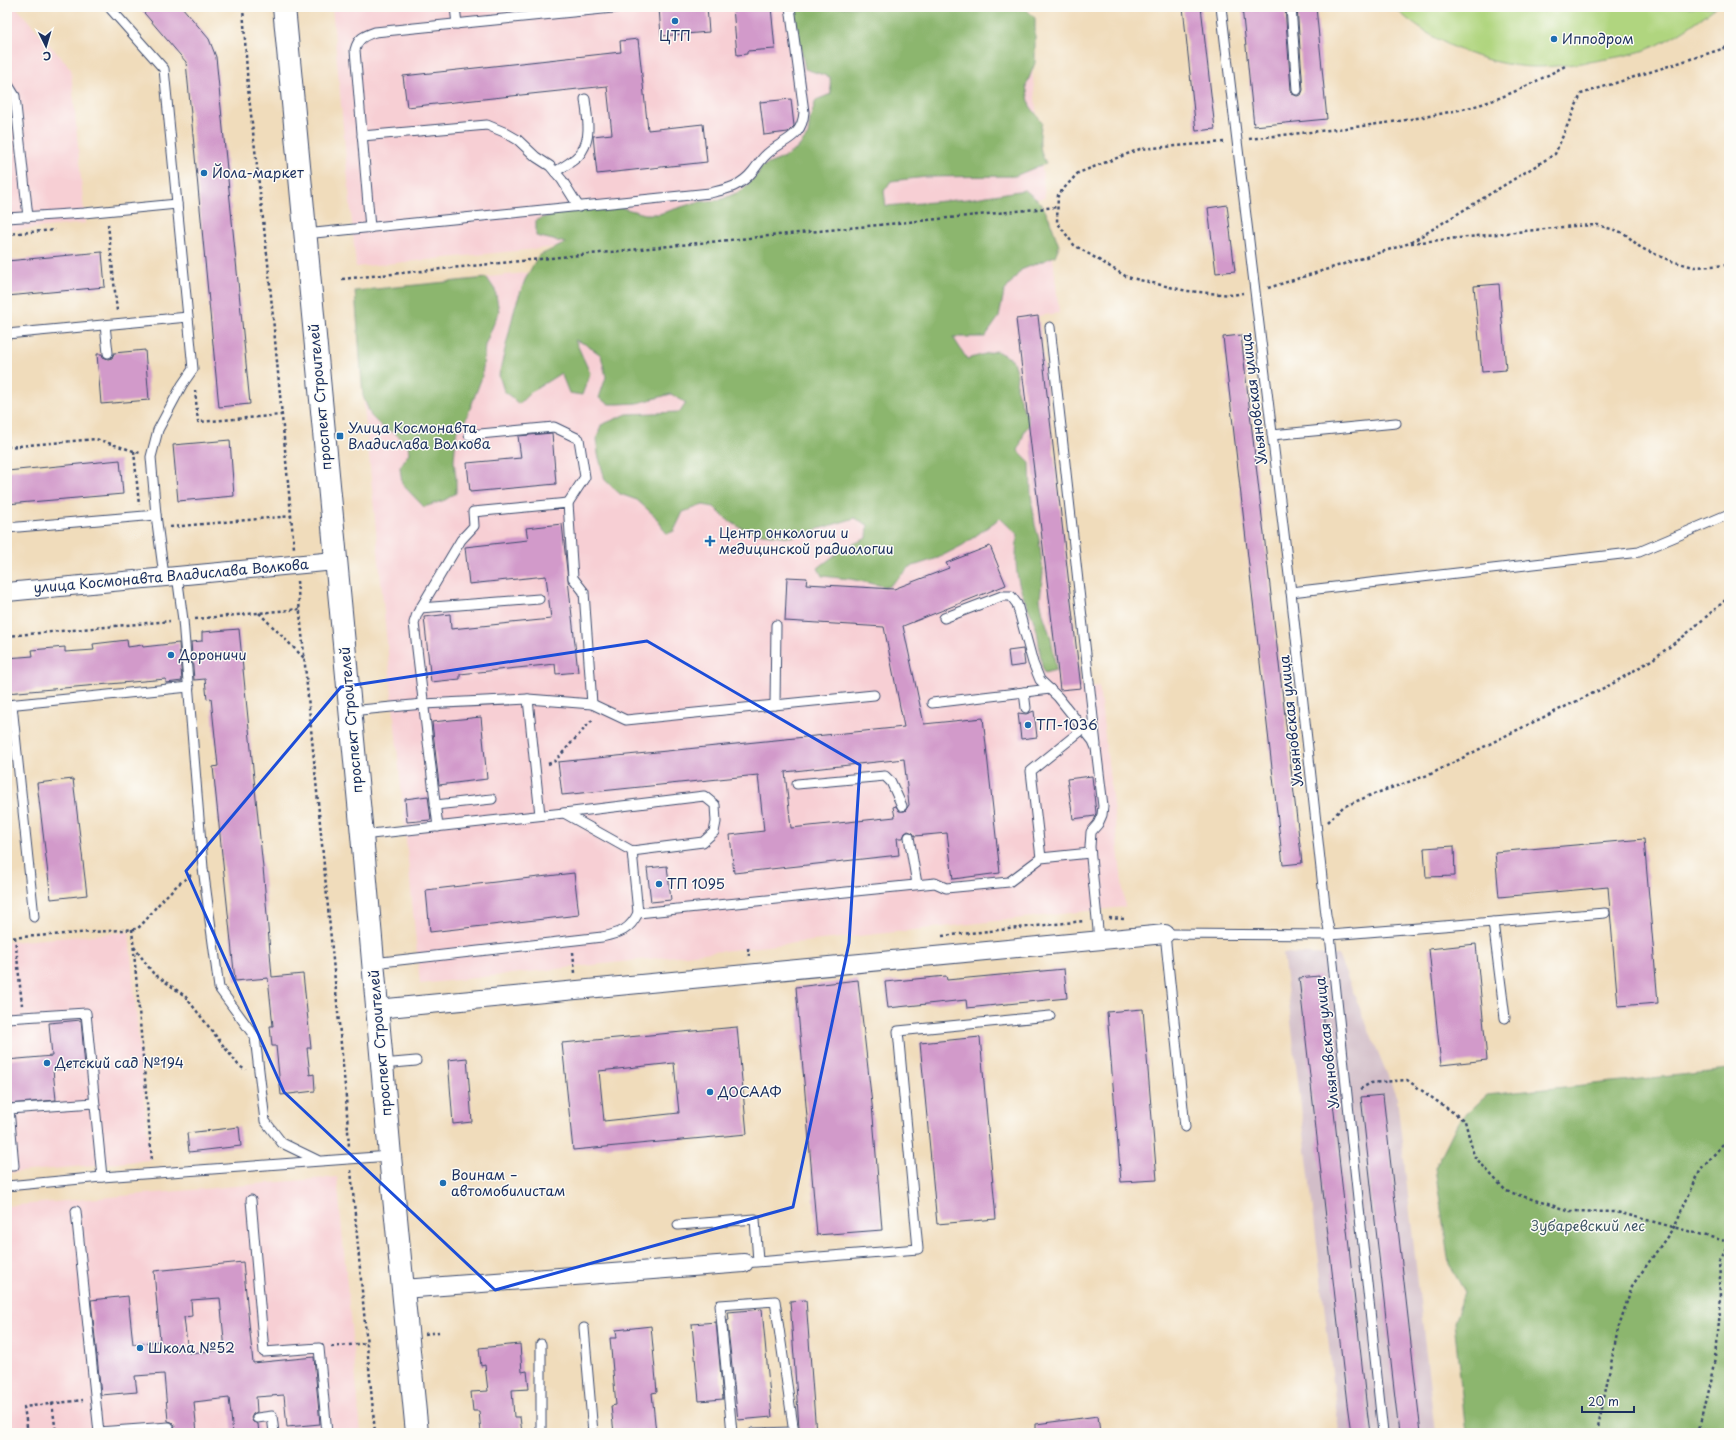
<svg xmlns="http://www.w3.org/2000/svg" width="1736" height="1440" font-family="'Playpen Sans',sans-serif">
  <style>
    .built { fill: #f7cfd4 }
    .industrial { fill: #d2bdc8 }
    .green { fill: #b0d57f; stroke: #66826e }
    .forest { fill: #8cb66e; stroke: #547266 }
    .building { fill: #d29aca; fill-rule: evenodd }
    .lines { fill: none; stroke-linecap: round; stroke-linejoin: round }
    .lane-casing { stroke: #3b496c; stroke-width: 11 }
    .street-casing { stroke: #3b496c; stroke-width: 20 }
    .secondary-casing { stroke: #3b496c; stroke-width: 24 }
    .path { stroke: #3b496c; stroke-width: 2.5; stroke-dasharray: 3 3; stroke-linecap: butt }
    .lane { stroke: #fff; stroke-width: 9 }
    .street { stroke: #fff; stroke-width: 18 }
    .secondary { stroke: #fff; stroke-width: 22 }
    .marked { fill: none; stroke: #1d4ed8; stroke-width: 3; stroke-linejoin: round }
    .poi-dot { fill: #1f6fb2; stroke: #fdfcf7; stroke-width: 1.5 }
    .labels { text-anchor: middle; stroke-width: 3; stroke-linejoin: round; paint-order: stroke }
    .poi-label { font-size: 14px; fill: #1b2f5e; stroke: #fdfcf7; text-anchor: start }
    .street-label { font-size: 14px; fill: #1b2f5e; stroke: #fdfcf7 }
    .park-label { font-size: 14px; fill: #405866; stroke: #fdfcf7 }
  </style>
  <rect width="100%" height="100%" fill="#fdfcf7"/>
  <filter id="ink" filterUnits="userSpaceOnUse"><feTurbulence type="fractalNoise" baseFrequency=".025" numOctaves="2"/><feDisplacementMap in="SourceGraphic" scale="8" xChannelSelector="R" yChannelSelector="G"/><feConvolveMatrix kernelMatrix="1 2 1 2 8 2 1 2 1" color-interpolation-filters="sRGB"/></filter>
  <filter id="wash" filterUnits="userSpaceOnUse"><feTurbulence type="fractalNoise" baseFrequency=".012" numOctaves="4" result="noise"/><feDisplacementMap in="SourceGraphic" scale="16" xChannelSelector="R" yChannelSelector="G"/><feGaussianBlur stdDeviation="0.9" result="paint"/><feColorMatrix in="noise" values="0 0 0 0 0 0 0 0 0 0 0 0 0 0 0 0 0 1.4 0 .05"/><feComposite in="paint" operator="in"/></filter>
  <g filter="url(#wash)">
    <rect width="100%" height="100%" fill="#f0dcbb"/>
    <!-- built -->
    <g class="built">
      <path d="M7,7h9l55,62 14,154 -78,8z"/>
      <path d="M332,7h694l19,191 -689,69z"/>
      <path d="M1049,218l10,95 -43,6 43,371 40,-4 26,221 -705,77 -57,-588 -8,-105z"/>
      <path d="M129,932l21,228 -143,13v-231z"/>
      <path d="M337,1177l24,256h-354v-227z"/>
    </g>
    <!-- industrial -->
    <path class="industrial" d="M1283,953l55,2 59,143 38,335h-96z"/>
    <!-- green -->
    <path class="green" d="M1394,7h322c-16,12 -33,25 -51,34 -20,12 -47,16 -70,20 -20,3 -40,6 -61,6 -48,-1 -106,-26 -140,-60z"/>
    <!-- forest -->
    <g class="forest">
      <path d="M793,7h231l11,11v45l-9,23 4,20 12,16c-3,15 -4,28 4,41l-31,13 -89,1 -35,4 -7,10 2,15 82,-7 57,-9 16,13 8,15 10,28 -4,10 -34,14 -17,22 -5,25 -14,20h-32l14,22 29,-8 16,8 5,15 -1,14 9,25 9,7 -9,10 -7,21 12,12 1,31 4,31 4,14 4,34 -3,26 3,15 8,24 5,32 -12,3c-5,-16 -4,-31 -8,-46 -4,-13 -11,-24 -15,-37 -6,-17 -6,-36 -3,-55l-18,-17 -37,27 -25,13 -28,9 -22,20 -38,-8 -28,-3 -4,-8 26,-20 23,-10 1,-13 -13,-7 -63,19 -30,-3 -23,-7 -14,-9 -11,-11 -11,-2 -20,7 -9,19 -7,3 -12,-18 -18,-16 -17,-6 -15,-14 -7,-26 -1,-16 4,-13 26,-11 53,-2 6,-9 -15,-9 -33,9 -20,1h-9l-10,-6 7,-21 -5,-22 -16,-11 -10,-4 15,33 -8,22 -13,-2 -8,-20 -30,19 -12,12 -15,-13 -5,-16 16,-68 10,-27 13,-24 28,-13 -30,-7v-16l33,-10 46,-4 30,8h14l38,-12 23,-2 21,-9 17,-17 3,-7 20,-8 16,-10 11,-14 2,-16 6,-19 15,-6 -1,-17 -25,-8z"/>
      <path d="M487,278l8,12 4,21 -14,34 -3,32 -16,42 -9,11 -1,6 -2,25 2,17v15l-11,7 -21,7 -22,-23 -2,-17 9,-14 -1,-9 -12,-10 -14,-7 -11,-11 -8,-20 -8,-105z"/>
      <path d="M1729,1070v361l-2,2h-261l-12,-111 11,-30 -16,-28 -14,-96 23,-46 29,-27z"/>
    </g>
    <g id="blocks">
      <!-- building -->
      <g class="building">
        <path d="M139,7h43l27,32 7,18 34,347 -31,3 -33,-345z"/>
        <path d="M659,7h30v2l18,-2 2,25 -48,4z"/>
        <path d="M733,7h38l4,42 -28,2v3l-10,1z"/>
        <path d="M1183,7h18l14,122 -19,2z"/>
        <path d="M1242,7h43l6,83 1,4 5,2 4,-1 2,-5 -6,-83h19l11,112 -73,7z"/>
        <path d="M638,39l10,91 55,-6 4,38 -110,12 -4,-38 19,-2 -5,-48 -200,21 -4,-31 218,-24 -1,-11z"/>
        <path d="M791,99l3,27 -6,6 -24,3 -4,-33z"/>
        <path d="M1227,205l8,66 -19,2 -8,-65z"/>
        <path d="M102,252l3,35 -98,9v-35z"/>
        <path d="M1499,284l7,86 -24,2 -8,-86z"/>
        <path d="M1038,316l43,372 -21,2 -44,-371z"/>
        <path d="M1241,335l61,528 -19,2 -60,-528z"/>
        <path d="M145,350l4,50 -48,4 -4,-50h5l1,3 5,2 4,-1 2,-5z"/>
        <path d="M552,433l4,51 -86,8 -3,-29 54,-5 -3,-22z"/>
        <path d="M230,440l4,56 -56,5 -5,-56z"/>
        <path d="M120,460l3,34 -116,10v-33z"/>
        <path d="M562,524l16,148 -22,2 -1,-10 -95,10v5l-29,3 -7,-65 26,-3 1,15 100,-10 -5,-43 -77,8 -4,-37 63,-7 -2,-12z"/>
        <path d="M990,546l16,39 -103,41 21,98 59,-6 17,155 -47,6 -6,-46 -32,3 -2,-3 -5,-2 -3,2 -2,5h-6l2,17 -165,18 -4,-38 34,-4 -6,-56 -196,20 -4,-33 346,-35 -20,-100 -99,-6 2,-44 20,1 -1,6 88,5 55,-21 -3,-5zM904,759l5,46 -4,6h-6l-3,-5 -3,1 2,10 -104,11 -6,-56z"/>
        <path d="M239,629l25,249 8,99 31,-3 8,74h-4l3,27 4,-1 1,17 -34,4 -5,-49h-4l-2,-20h3l-5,-48 -33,3 -22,-214 5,-1 -7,-68 -4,1 -2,-20 -11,1 -3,-38 11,-1v-9z"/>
        <path d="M127,640l1,7 14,-2 1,2 36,-4 3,38 -16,2v-4l-159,14v-35l26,-2 -1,-6 33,-3v5l29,-2 -1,-6z"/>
        <path d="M1023,649l2,16 -15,2 -2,-16z"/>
        <path d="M1034,711l3,26 -16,2 -3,-26 8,1z"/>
        <path d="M481,717l6,62 -48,6 -7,-63z"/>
        <path d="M1092,776l4,37 -1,3 -22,3 -6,-40z"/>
        <path d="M73,779l14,116 -36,4 -14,-116z"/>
        <path d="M428,796l3,24 -24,2 -2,-23z"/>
        <path d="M1644,839l14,164 -40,3 -10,-119 -109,10 -4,-45z"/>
        <path d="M1454,846l1,30 -29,1 -2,-29z"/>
        <path d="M667,866l4,34 -20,2 -4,-34z"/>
        <path d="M574,873l5,42 -149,17 -4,-42z"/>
        <path d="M1476,944l11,116 -46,5 -12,-116z"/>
        <path d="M1064,969l3,29 -100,10 -1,-8 -78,8 -3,-26 61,-6 1,4z"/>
        <path d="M1319,976l48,434 3,23h-19l-4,-29 -48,-426z"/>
        <path d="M858,980l14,124 10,126 -65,5 -21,-248z"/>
        <path d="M1143,1009l14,171 -36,2 -14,-170z"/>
        <path d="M81,1020l4,47 -32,3 3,30 -49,4v-44l45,-4 -3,-33z"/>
        <path d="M737,1027l10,107 -174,16 -11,-107zM674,1063l5,50 -75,8 -5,-50z"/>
        <path d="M980,1037l16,182 -59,5 -17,-181z"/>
        <path d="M467,1058l5,64 -19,2 -5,-64z"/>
        <path d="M1383,1095l38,338h-22l-38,-336z"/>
        <path d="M239,1127l2,19 -52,6 -2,-19z"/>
        <path d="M243,1262l10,101 61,-6 6,67 -33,3 -3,-32 -28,2 1,15 -4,2 -2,4 2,4 5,2 1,9h-26l-4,-35 -35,4 3,31h-28l5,-3 1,-4 -3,-4 -4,-1 -4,-47 -29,2 2,16 -36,3 -10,-95 37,-4 5,48 27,-3 -6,-70zM220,1298l5,52 -37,3 -4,-36 8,-1 -1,-16z"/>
        <path d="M806,1300l10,133h-16l-1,-6 -9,-126z"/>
        <path d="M762,1309l10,108 -34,3 -11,-99 2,-1 -1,-8z"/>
        <path d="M716,1322l7,77 -24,2 -7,-77z"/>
        <path d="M651,1326l6,66 -5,1 4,40h-42l-3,-27 5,-1 -6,-67h7l-1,-8z"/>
        <path d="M520,1344l2,28 5,-1 2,18 -17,1 2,27h6l2,16h-41l-2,-22h-6l-2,-19 17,-1 -3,-26 -4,1 -2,-18z"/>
        <path d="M1098,1416l2,17h-64v-9z"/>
      </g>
    </g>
  </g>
  <g filter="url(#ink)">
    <use href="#blocks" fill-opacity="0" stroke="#3b496c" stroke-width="1"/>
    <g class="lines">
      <!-- lane casing -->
      <g class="lane-casing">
        <g id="lane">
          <path d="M109,7l55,62 29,300 -11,16 -24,45 -7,27 5,58 8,61"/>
          <path d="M455,7l2,17"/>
          <path d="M1221,7l70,585 35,323 4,20 53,498"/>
          <path d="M1291,7l6,83"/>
          <path d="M7,83l8,13 13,121"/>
          <path d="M362,136l125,-11 17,7 14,8 18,17 14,9 12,14 17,27"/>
          <path d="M555,172c9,-6 22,-12 27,-21 10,-15 5,-35 3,-52"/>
          <path d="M7,218l77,-5 93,-9"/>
          <path d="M370,228l-15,-178c3,-12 9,-14 20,-18l248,-25"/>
          <path d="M305,234l405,-41c18,-4 31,-7 43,-22 5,-6 8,-12 14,-17 16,-15 35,-15 37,-42l-14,-105"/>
          <path d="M105,325l3,28"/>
          <path d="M1050,327l46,418"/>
          <path d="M7,334l181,-17"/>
          <path d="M469,435l85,-8 25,12 6,38 -17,26"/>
          <path d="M1272,435l124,-12"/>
          <path d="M7,528l149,-13"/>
          <path d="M177,575l6,45 20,248 16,120 36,49 10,84 17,22 35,17"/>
          <path d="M1291,592l348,-40 90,-38"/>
          <path d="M420,608l119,-9"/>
          <path d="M944,618l58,-22h9l6,8 16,59 7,17 18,17 35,44 3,7 7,58 -1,9 -4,9 -7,8 -1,15 9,93"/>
          <path d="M1024,692l2,16"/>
          <path d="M528,699l12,116"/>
          <path d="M932,703l118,-14"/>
          <path d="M7,705l182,-18"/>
          <path d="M12,705l22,212"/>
          <path d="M775,705l1,-80"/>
          <path d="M350,711l73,-7 105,-5 64,5 34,16 248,-25"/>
          <path d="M797,784l88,-8 6,6 11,24"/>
          <path d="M435,805l57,-6"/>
          <path d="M564,813l140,-17 11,9 1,17 -2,10 -11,10 -71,9"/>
          <path d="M438,827l-24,-204 3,-9 44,-74 13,-14 -1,-14 95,-9 5,75 11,14 8,112"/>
          <path d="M362,835l202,-22 68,38 6,62 297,-30 11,5 63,-6 32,-24 49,-5"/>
          <path d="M909,837l8,47"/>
          <path d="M1041,858l-10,-87 52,-42"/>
          <path d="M1493,922l12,96"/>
          <path d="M373,963l229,-26c18,-4 28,-7 36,-24"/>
          <path d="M7,1018l79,-5 16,164"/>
          <path d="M382,1064l34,-3"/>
          <path d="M1185,1127l-20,-193 165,1 275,-22"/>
          <path d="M7,1166h7l-5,-57 85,-6"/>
          <path d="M7,1186l95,-9 288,-21"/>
          <path d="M251,1200l13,152 55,-4 8,85"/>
          <path d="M76,1211l23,222"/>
          <path d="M678,1225l77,-6 3,42"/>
          <path d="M744,1263l174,-14 -20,-218 152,-15"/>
          <path d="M584,1328l9,105"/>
          <path d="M257,1418l15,-2 2,17"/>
          <path d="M98,1432l71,-5"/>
          <path d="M541,1433v-89"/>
          <path d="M732,1433l-12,-128 55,-4 19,132"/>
          <path d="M753,1433l40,-1"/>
        </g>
      </g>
      <!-- street casing -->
      <g class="street-casing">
        <g id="street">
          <path d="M7,592l328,-31"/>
          <path d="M377,1009l788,-75"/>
          <path d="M403,1289l341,-26"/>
        </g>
      </g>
      <!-- secondary casing -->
      <g class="secondary-casing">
        <path id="secondary" d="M284,7l78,828 28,321 27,277"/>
      </g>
      <!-- path -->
      <g class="path">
        <path d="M243,7l5,81 20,175 26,285"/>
        <path d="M1249,139c72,-9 147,-14 218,-31 35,-8 68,-26 100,-43"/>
        <path d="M1224,142l-84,7 -62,24 -20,22 -1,27 17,23 53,32 60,14 45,4 11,-2"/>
        <path d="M108,224l9,87"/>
        <path d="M7,234l48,-4"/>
        <path d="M1411,243l162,-17 25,-1 26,8 17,15 30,13 23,6 35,-2"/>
        <path d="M342,279l715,-72"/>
        <path d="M1268,288l142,-45 145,-89 26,-60 144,-46 4,-6"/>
        <path d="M195,390l3,32 83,-7"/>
        <path d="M7,447l89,-8 44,14"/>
        <path d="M134,451l5,54"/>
        <path d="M170,527l121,-11"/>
        <path d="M297,581l49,516 3,50"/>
        <path d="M259,613l45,45"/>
        <path d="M195,619l105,-10"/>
        <path d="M7,636l163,-15"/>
        <path d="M548,764l7,-3 39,-43"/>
        <path d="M1328,822l15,-15 28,-12 60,-21 80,-41 101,-49 41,-25 31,-23 45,-39"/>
        <path d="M1109,918l15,1"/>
        <path d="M132,929l20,232"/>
        <path d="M942,936l142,-15"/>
        <path d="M15,937l7,68"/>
        <path d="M7,938l130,-9c8,-7 13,-14 19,-22 11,-12 21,-23 35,-32"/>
        <path d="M134,947l19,26 32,23 7,9 47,61 7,4"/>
        <path d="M748,948l1,8"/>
        <path d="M573,952l2,21"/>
        <path d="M1360,1089l11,-6 36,-3 58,41 9,35 32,35 64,20 47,1 112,30"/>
        <path d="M351,1170l24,263"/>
        <path d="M425,1334l14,-2"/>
        <path d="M331,1347l36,-4"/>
        <path d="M52,1403l4,30"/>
        <path d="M28,1433l-4,-26 59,-7"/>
        <path d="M1597,1433l21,-104 14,-43 42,-59 26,-56 29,-34"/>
        <path d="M1699,1433l17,-75 5,-61 -2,-36 10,-15"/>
      </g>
      <!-- lane -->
      <use href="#lane" class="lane"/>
      <!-- street -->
      <use href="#street" class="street"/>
      <!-- secondary -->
      <use href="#secondary" class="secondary"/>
    </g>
  </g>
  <!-- marked area -->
  <path class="marked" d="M647,641l213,124 -11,178 -56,264 -298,83 -211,-198 -98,-221 155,-184z"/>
  <!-- markers -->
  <g class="poi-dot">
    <circle cx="675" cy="21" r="4"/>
    <circle cx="1554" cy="39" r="4"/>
    <circle cx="204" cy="173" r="4"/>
    <rect x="336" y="432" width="8" height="8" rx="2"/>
    <path d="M708 535h4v4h4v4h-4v4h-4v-4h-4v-4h4z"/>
    <circle cx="171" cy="655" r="4"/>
    <circle cx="1028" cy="725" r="4"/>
    <circle cx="659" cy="884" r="4"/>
    <circle cx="47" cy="1063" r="4"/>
    <circle cx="710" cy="1092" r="4"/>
    <circle cx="443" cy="1183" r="4"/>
    <circle cx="140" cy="1348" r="4"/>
  </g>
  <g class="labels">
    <!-- poi labels -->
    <g class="poi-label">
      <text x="675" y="41" text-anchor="middle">ЦТП</text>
      <text x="1562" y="44">Ипподром</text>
      <text x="212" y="178">Йола-маркет</text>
      <text x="348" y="433">Улица Космонавта<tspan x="348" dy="16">Владислава Волкова</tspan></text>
      <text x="719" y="538">Центр онкологии и<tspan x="719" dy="16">медицинской радиологии</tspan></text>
      <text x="179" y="660">Дороничи</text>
      <text x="1036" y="730">ТП-1036</text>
      <text x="667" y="889">ТП 1095</text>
      <text x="55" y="1068">Детский сад №194</text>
      <text x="718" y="1097">ДОСААФ</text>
      <text x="451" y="1180">Воинам –<tspan x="451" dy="16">автомобилистам</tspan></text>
      <text x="148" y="1353">Школа №52</text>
    </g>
    <!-- street labels -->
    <g class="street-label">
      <text transform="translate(320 397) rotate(-95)" y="5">проспект Строителей</text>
      <text transform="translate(1254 399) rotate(-97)" y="5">Ульяновская улица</text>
      <text transform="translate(171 576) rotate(-5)" y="5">улица Космонавта Владислава Волкова</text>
      <text transform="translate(351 720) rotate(-95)" y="5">проспект Строителей</text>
      <text transform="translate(1291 721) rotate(-96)" y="5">Ульяновская улица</text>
      <text transform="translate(380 1043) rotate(-95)" y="5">проспект Строителей</text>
      <text transform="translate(1327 1043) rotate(-96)" y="5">Ульяновская улица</text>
    </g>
    <!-- park labels -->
    <g class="park-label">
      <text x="1588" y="1231">Зубаревский лес</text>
    </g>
  </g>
  <!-- margin -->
  <rect width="1736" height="1440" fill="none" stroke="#fdfcf7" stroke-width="24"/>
  <!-- north arrow -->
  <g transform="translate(46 46) rotate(175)" stroke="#fdfcf7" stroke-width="3" paint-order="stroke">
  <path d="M0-3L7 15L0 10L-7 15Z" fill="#1b2f5e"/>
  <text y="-6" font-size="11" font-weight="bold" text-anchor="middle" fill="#1b2f5e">С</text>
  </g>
  <!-- scale -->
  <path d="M1582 1406v6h52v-6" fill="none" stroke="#1b2f5e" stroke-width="2"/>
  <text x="1588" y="1406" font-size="12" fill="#1b2f5e" stroke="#fdfcf7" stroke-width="3" paint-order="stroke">20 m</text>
</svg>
